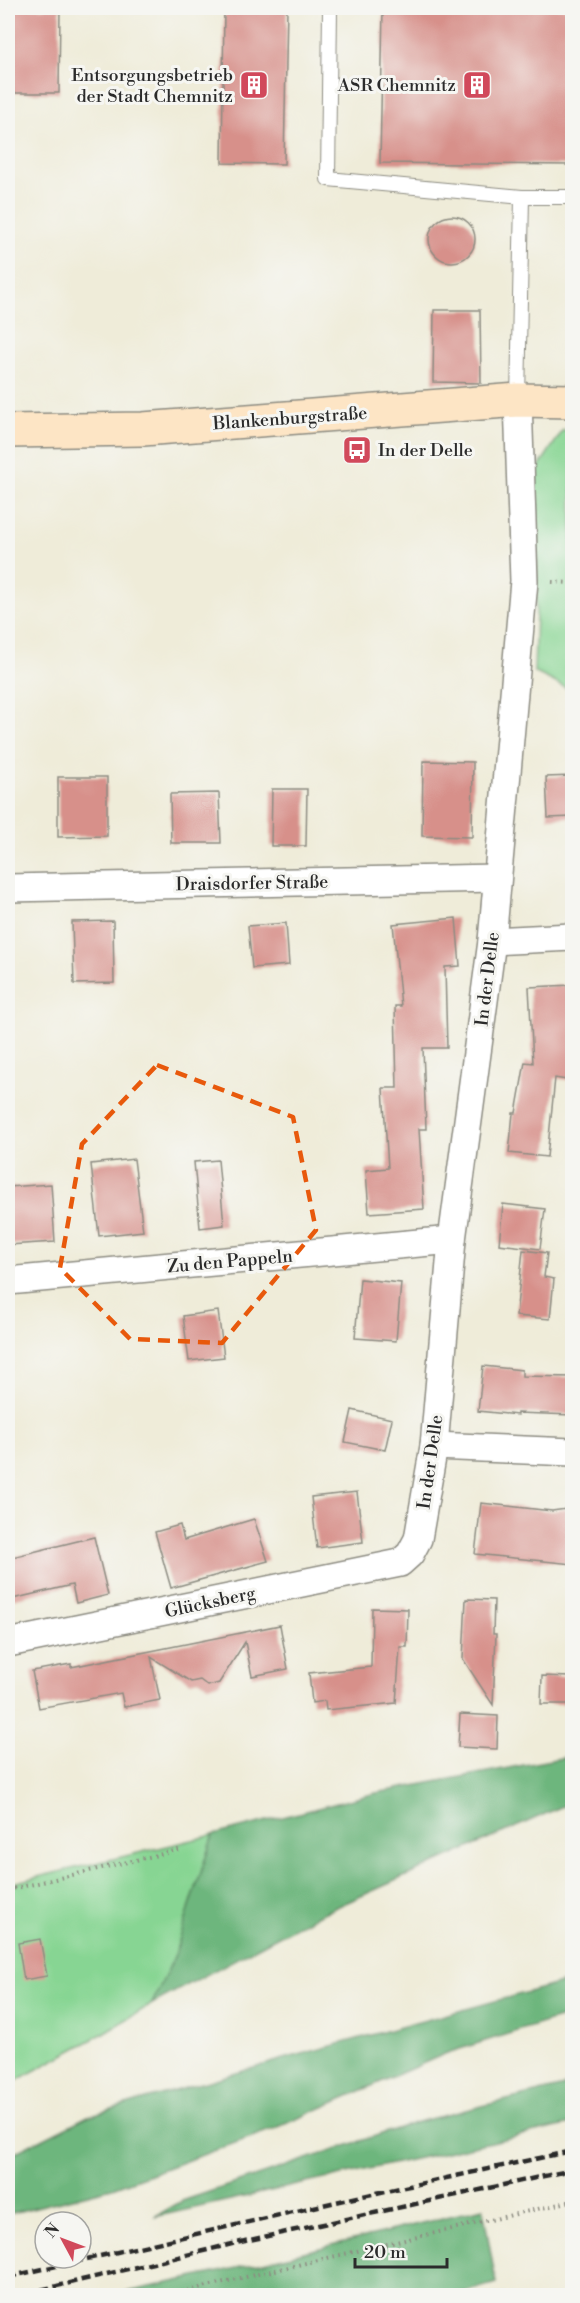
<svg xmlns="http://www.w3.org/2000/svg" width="580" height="2303" font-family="'Libre Bodoni',serif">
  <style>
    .green { fill: #87d593; stroke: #59805f; stroke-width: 1.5 }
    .forest { fill: #6db67d; stroke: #4c7054; stroke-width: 1.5 }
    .building { fill: #d7908a }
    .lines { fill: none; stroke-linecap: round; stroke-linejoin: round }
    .service-casing { stroke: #8d8c82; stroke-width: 16 }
    .minor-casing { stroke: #8d8c82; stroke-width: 30 }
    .secondary-casing { stroke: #8d8c82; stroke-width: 36 }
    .path { stroke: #8d8c82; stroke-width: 4; stroke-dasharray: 1.5 4.5; stroke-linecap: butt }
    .service { stroke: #fff; stroke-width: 14 }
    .minor { stroke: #fff; stroke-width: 27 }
    .secondary { stroke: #fde5c5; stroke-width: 33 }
    .rail { stroke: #2b2b2b; stroke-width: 4.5; stroke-dasharray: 9 4.5; stroke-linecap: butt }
    .marked { fill: none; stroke: #e8590c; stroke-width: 4.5; stroke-dasharray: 12 8; stroke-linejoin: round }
    .labels { text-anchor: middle; stroke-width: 6; stroke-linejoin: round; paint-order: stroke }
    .poi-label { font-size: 18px; fill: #2b2b2b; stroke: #f6f6f2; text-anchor: end }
    .street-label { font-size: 18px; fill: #2b2b2b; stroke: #f6f6f2 }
  </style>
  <rect width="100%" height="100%" fill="#f6f6f2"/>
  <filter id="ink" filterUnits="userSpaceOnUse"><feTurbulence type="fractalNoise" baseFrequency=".0167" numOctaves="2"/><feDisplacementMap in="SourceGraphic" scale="12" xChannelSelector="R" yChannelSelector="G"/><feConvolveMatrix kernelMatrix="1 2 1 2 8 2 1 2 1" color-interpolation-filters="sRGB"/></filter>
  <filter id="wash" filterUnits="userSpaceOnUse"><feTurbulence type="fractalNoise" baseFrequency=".008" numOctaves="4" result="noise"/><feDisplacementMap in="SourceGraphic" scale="24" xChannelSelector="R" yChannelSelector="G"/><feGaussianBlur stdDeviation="1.35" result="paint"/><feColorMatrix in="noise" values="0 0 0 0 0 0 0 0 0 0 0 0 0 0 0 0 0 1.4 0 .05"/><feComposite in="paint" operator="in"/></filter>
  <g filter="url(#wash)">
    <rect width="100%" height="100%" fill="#efecd9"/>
    <!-- green -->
    <g class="green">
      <path d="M563,430h9v261l-38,-19 3,-91 -1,-110z"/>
      <path d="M213,1835l-39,122 -22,47 -48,29 -96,52v-201z"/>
    </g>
    <!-- forest -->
    <g class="forest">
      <path d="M572,1756v46l-258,115 -162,87 22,-47 39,-122 163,-42z"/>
      <path d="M572,1980v34l-125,39 -171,75 -164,60 -104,26v-58l80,-40 196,-57z"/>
      <path d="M572,2084v40l-418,93 28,-16 235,-79z"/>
      <path d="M483,2208l13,75 -41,12h-341l145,-32z"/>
    </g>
    <g id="blocks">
      <!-- building -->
      <g class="building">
        <path d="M8,8h52l-1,85h-51z"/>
        <path d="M224,8h63l-3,156 -62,-1z"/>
        <path d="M383,8h190v157l-193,-2z"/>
        <circle cx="452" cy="239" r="23"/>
        <path d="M434,310h46l1,73 -48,-1z"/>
        <path d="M423,761l50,1 -1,75 -50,-1z"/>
        <path d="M573,776v41l-25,1 -2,-41z"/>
        <path d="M58,777h49v59l-49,1z"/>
        <path d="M272,789h35l-1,57h-35z"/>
        <path d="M219,793l2,50h-50l-1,-49z"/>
        <path d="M456,918l4,48 -15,1 2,81h-24l3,81h-7l5,80 -55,4 -3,-43 22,-2 -5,-80h14l-2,-82h6l-8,-82z"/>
        <path d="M113,921l1,62 -40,1 -2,-62z"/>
        <path d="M286,923l3,42 -37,3 -4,-42z"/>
        <path d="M573,985v96l-18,-3 -8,79 -38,-4 4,-40h3l9,-51 8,1 -4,-76z"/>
        <path d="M134,1159l9,72 -44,5 -8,-72z"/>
        <path d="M218,1160l6,65 -24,3 -6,-66z"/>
        <path d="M51,1184l4,58 -47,3v-58z"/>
        <path d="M503,1204l42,5 -5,40 -41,-5z"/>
        <path d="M523,1250l24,3 -3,24 10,2 -4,40 -34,-3z"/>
        <path d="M360,1279l41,4 -5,58 -41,-3z"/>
        <path d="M218,1311l6,46 -35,4 -6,-45z"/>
        <path d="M483,1366l39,4v6l51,1v38l-56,-2v2l-39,-4z"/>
        <path d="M352,1410l40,9 -7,31 -40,-8z"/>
        <path d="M357,1492l6,50 -46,6 -6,-51z"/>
        <path d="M481,1503l71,8 14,-2 7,55 -98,-10z"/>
        <path d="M254,1519l14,42 -97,27 -16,-56 25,-7 4,15z"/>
        <path d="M94,1537l14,58 -32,8 -4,-18 -64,15v-42z"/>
        <path d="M466,1599l28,1 -1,34h3l-3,71 -30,-46z"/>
        <path d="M372,1608l36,1 -1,38h-7l-4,56 -70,7 -1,-9 -13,2 -3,-30 62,-6z"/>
        <path d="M280,1625l8,44 -36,7 -7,-34 -26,41 -11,3 -8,-6 -9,2 -40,-25 9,43 -36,7 -3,-14 -82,15 -7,-37 39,-7v3z"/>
        <path d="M542,1676l28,1 -1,27h-28z"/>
        <path d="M460,1714l38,2 -1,33 -39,-2z"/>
        <path d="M40,1939l7,37 -23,4 -6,-37z"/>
      </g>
    </g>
  </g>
  <g filter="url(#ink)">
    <use href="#blocks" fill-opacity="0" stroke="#8d8c82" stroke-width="1.5"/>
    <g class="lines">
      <!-- service casing -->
      <g class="service-casing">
        <g id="service">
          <path d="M330,8l-2,171 194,18"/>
          <path d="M518,400l4,-203h50"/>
        </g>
      </g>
      <!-- minor casing -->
      <g class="minor-casing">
        <g id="minor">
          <path d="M8,888l489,-10"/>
          <path d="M492,941l80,-4"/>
          <path d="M8,1281l444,-41"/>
          <path d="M434,1446l138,6"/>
          <path d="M8,1643l392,-80 10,-9 8,-15 16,-93 18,-206 40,-299 32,-360 -6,-181"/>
        </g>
      </g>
      <!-- secondary casing -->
      <g class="secondary-casing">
        <path id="secondary" d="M8,431l135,-2 375,-29 54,1"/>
      </g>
      <!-- path -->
      <g class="path">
        <path d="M552,582l20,1"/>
        <path d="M8,1890l175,-41"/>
        <path d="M164,2296l408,-95"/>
      </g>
      <!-- service -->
      <use href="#service" class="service"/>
      <!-- minor -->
      <use href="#minor" class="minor"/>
      <!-- secondary -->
      <use href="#secondary" class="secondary"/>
      <!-- rail -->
      <g class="rail">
        <path d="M8,2277l350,-80 214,-46"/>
        <path d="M15,2296l230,-55 327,-71"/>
      </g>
    </g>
  </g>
  <!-- marked area -->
  <path class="marked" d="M157,1065l136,52 23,113 -94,113 -92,-4 -70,-71 22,-124z"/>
  <!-- icons -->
  <defs>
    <g id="building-square" transform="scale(1.5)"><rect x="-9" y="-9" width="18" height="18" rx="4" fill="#d1495b" stroke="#f6f6f2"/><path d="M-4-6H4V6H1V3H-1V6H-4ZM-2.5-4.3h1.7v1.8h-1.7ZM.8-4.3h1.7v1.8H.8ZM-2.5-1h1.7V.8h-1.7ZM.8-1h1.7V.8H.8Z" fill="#fff"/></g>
    <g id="bus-square" transform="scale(1.5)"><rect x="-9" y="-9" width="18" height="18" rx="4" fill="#d1495b" stroke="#f6f6f2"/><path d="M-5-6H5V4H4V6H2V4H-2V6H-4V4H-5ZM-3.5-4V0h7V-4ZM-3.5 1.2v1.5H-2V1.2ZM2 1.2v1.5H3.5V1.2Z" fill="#fff"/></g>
  </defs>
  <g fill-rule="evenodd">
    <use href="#building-square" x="254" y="85"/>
    <use href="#building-square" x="477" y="85"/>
    <use href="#bus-square" x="357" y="450"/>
  </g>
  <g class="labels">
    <!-- poi labels -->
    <g class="poi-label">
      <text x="233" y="81">Entsorgungsbetrieb<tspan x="233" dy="21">der Stadt Chemnitz</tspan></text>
      <text x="456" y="91">ASR Chemnitz</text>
      <text x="378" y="456" text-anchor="start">In der Delle</text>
    </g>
    <!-- street labels -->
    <g class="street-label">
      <text transform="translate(290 418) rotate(-4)" y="6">Blankenburgstraße</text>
      <text transform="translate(252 883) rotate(-1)" y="6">Draisdorfer Straße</text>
      <text transform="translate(487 979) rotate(-83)" y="6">In der Delle</text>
      <text transform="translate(230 1261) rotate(-5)" y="6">Zu den Pappeln</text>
      <text transform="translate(430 1462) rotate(-82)" y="6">In der Delle</text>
      <text transform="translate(210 1602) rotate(-12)" y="6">Glücksberg</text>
    </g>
  </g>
  <!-- margin -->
  <rect width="580" height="2303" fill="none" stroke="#f6f6f2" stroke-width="30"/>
  <!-- north arrow -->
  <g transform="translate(63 2240) rotate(311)"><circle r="28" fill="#f6f6f2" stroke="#a5a5a2" stroke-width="1.5"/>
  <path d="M0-4.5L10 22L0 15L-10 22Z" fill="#d1495b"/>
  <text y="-9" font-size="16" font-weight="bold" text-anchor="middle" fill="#2b2b2b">N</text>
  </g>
  <!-- scale -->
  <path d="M355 2258v9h92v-9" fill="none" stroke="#2b2b2b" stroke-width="3"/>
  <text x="364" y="2258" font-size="18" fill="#2b2b2b" stroke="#f6f6f2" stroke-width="4.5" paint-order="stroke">20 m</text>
</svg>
